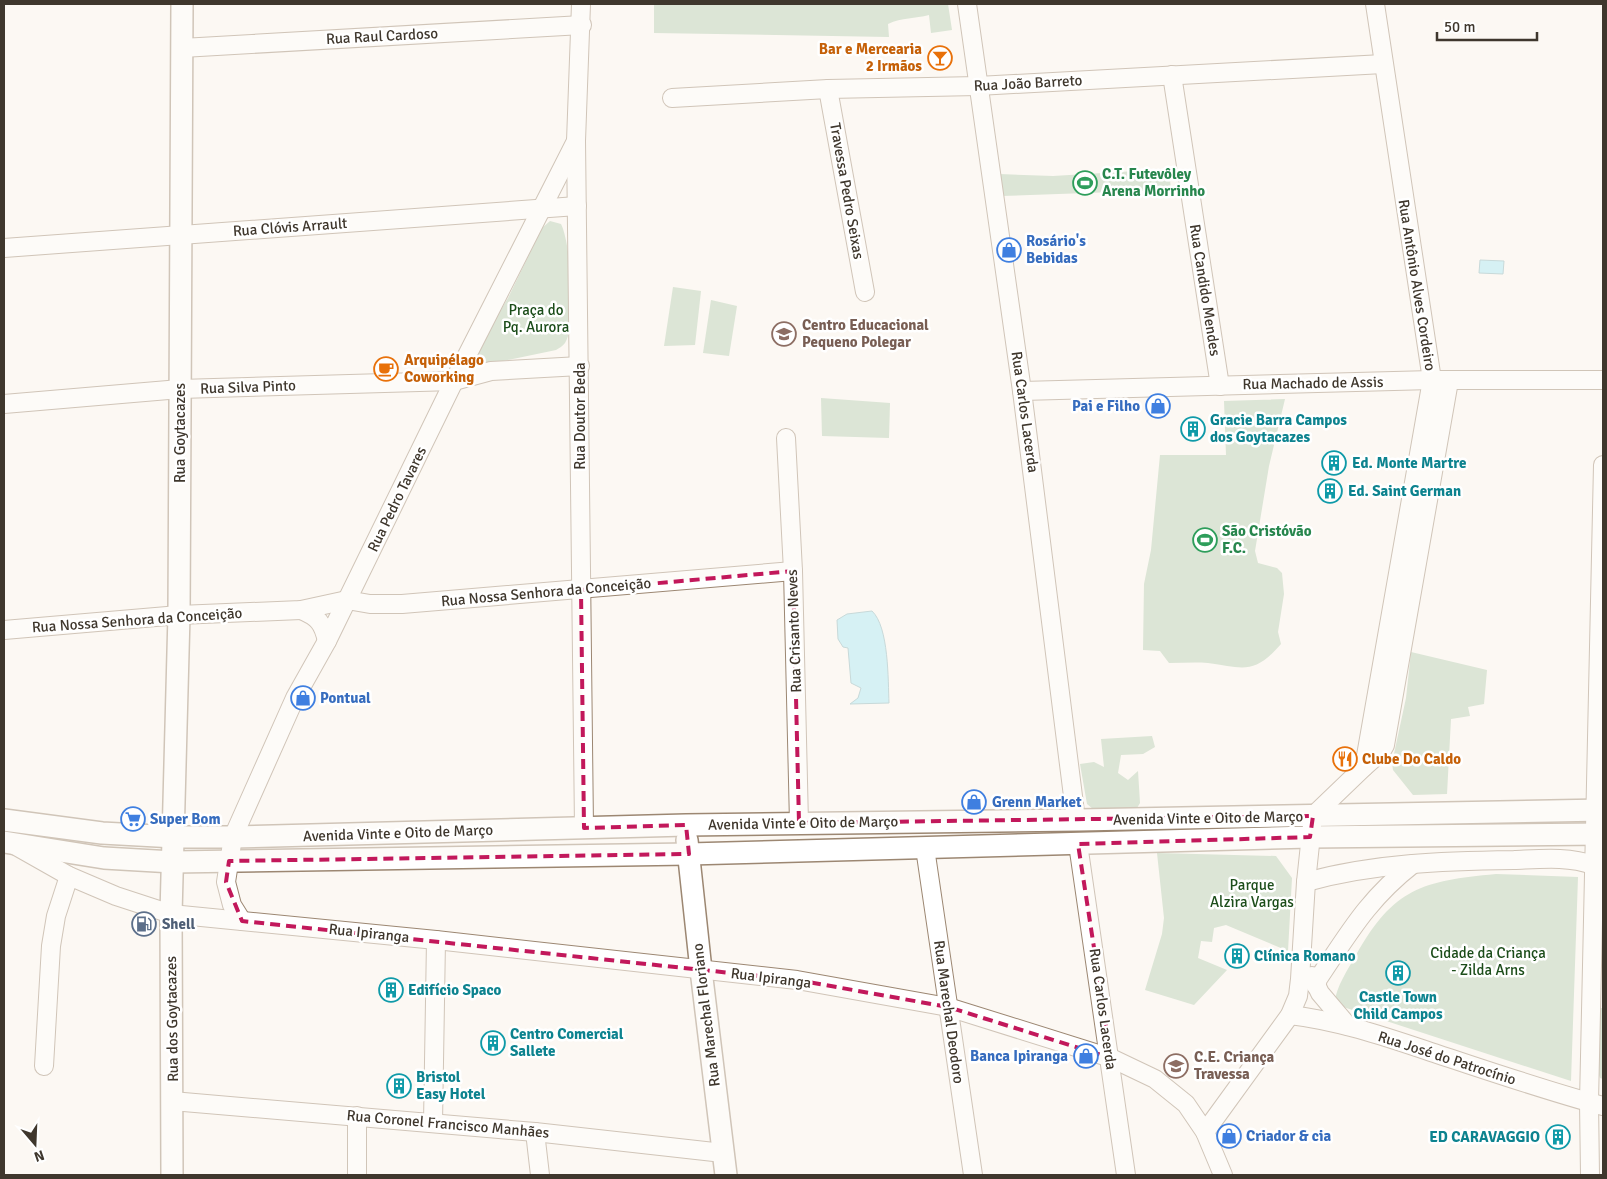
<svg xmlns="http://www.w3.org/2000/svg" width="1607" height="1179" font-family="Signika,sans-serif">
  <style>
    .green { fill: #b5ceb3 }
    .water { fill: #a9e9f7; stroke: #89b4ba }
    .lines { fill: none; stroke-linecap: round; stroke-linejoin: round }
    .minor-casing { stroke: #9c8772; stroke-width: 20 }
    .major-casing { stroke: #9c8772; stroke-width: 24 }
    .minor { stroke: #fff; stroke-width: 18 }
    .major { stroke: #fff; stroke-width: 21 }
    .marked { fill: none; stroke: #c2185b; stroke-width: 4; stroke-dasharray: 10 6; stroke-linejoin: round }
    .labels { text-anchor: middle; stroke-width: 5; stroke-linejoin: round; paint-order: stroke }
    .street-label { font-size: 15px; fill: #3f372d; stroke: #fff }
    .food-label { font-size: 15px; font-weight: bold; fill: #c56008; stroke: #fff; text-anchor: start }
    .leisure-label { font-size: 15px; font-weight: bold; fill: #27864d; stroke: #fff; text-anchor: start }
    .shop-label { font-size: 15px; font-weight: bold; fill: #366cbe; stroke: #fff; text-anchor: start }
    .park-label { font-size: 15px; fill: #1c4d1a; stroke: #fff }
    .education-label { font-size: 15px; font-weight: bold; fill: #785e54; stroke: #fff; text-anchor: start }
    .culture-label { font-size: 15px; font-weight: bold; fill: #0d838f; stroke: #fff; text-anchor: start }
    .service-label { font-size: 15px; font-weight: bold; fill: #4e5e75; stroke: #fff; text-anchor: start }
  </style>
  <rect width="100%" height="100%" fill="#fcf8f3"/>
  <!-- green -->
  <g class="green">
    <path d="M654,4h294l4,26 -21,3 -2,-18c-14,4 -27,2 -41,9l1,13 -235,-4z"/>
    <path d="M1169,169l2,21 -170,6 -2,-22 54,2z"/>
    <path d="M550,221l11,3c10,20 16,101 4,119 -2,3 -6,5 -9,7l-91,19 43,-71 34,-70z"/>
    <path d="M673,287l28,4 -6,54 -31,1z"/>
    <path d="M711,300l26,6 -8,50 -26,-3z"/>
    <path d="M821,398l69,5 -1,35 -67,-2z"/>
    <path d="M1285,399l-16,67 -14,85 3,12 19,5 5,5 2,21 -6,38 3,12c-27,31 -37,24 -73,19 -13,-1 -26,0 -39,0l-9,-12 -17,-1 1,-66 7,-34 9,-95h66l-2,-54z"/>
    <path d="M1411,652l76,18 -3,34 -16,3 2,9 -19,3 -4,75 -34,1 -20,-25 -1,-7 14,-65z"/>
    <path d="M1152,736l3,11 -12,7 -22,1 -3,18 10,7 10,-9 2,32 -3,5 -44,1 -6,-5 -7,-40 14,-2 10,5 -3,-28z"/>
    <path d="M1157,853l119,3 16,22 -4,73 -62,-26 -12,3 -2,14 -11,-1 -3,17 29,12 -33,35 -49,-15 17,-56 2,-16z"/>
    <path d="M1496,874l82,3 -7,204 -237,-77c3,-19 13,-33 22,-49 38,-67 66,-74 140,-81z"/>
    <path d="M1600,1008h3v71l-3,-1 -3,-8z"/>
  </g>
  <!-- water -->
  <g class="water">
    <path d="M1480,260l24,1 -1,13 -24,-1z"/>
    <path d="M872,611c17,16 16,69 17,92l-39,1 8,-6 3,-10 -10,-5 -3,-35 -5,-1 -5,-8 -1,-19 10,-6z"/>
  </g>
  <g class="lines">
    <!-- minor casing -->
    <g class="minor-casing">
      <g id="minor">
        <path d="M581,4l-5,137 8,687"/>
        <path d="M967,4l55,387 54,429"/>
        <path d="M182,48l400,-23"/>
        <path d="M1172,75l48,311"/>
        <path d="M828,89l37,203"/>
        <path d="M672,98l156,-9 150,-3 405,-22"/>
        <path d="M4,248l573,-42"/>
        <path d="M1022,391l410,-11h171"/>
        <path d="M4,404l176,-15 274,-8 37,-10 89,-5"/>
        <path d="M786,438l7,133 6,252"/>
        <path d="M301,610c17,7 22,13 26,31"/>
        <path d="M4,630l175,-15 122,-5 46,-10 23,4h32l391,-33"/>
        <path d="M1364,767l17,-15 4,-7 64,-364"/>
        <path d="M1078,844l48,331"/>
        <path d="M16,846l53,30 47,20 55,18 265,26 361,40 151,27 163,51 44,21 31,25 19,28 18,43"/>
        <path d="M925,848l48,327"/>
        <path d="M1306,882c68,-19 138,-21 208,-22 26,-1 55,-4 79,5"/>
        <path d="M242,921l-10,-16 -6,-23 7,-45 62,-139 32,-57 127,-260 122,-240"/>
        <path d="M1312,976l8,17 28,33"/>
        <path d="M1316,986l2,-7c31,-46 50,-80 95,-115"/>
        <path d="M1290,1015c51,6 99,23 147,39 55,18 110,37 166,52"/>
        <path d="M44,1066l7,-120 5,-30 13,-40"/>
        <path d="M172,1101l363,31 188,21"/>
        <path d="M357,1116v59"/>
        <path d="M433,1123l3,-183"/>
        <path d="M535,1132l5,43"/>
        <path d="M1205,1132l85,-117 8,-19 2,-17 6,-97 7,-66 51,-49 68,-387 -57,-376"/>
        <path d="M1590,1175l-1,-73 14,-637"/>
      </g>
    </g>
    <!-- major casing -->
    <g class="major-casing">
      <g id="major">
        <path d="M4,820l98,13 73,4h58l453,-12 393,-5 524,-10"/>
        <path d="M687,840l14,130 25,205"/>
        <path d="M4,842l100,16 69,4 516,-8 621,-17 293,-3"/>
        <path d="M172,1175l-1,-261 8,-299 3,-611"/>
      </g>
    </g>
    <!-- minor -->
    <use href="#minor" class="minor"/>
    <!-- major -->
    <use href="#major" class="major"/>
  </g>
  <!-- marked area -->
  <path d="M0 0H1607V1179H0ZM793,571l6,252 514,-7 -3,21 -232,7 33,214 -163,-51 -151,-27 -555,-59 -16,-39 3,-21 460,-7 -3,-29 -102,3 -3,-238z" fill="#fcf8f3" fill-opacity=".55" fill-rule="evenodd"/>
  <path class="marked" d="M793,571l6,252 514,-7 -3,21 -232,7 33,214 -163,-51 -151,-27 -555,-59 -16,-39 3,-21 460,-7 -3,-29 -102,3 -3,-238z"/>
  <!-- icons -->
  <defs>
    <g id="bar-ring" transform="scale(1.25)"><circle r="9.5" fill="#fff" stroke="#e8710a" stroke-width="1.5"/><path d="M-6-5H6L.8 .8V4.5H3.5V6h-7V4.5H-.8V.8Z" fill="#e8710a"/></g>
    <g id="stadium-ring" transform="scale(1.25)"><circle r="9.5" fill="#fff" stroke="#2e9e5b" stroke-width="1.5"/><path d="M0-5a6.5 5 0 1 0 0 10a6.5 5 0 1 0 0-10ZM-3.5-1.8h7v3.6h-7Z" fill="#2e9e5b"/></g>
    <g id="shop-ring" transform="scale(1.25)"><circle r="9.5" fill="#fff" stroke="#3f7fe0" stroke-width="1.5"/><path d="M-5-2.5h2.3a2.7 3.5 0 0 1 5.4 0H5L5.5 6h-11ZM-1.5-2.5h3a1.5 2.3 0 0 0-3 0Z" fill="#3f7fe0"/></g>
    <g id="school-ring" transform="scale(1.25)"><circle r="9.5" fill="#fff" stroke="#8d6e63" stroke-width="1.5"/><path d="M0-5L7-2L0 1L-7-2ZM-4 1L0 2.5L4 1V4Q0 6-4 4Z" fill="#8d6e63"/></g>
    <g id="cafe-ring" transform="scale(1.25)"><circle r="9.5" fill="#fff" stroke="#e8710a" stroke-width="1.5"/><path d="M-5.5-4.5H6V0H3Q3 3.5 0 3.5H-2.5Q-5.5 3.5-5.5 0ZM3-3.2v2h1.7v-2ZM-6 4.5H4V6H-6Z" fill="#e8710a"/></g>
    <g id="building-ring" transform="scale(1.25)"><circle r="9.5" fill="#fff" stroke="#0f9aa8" stroke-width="1.5"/><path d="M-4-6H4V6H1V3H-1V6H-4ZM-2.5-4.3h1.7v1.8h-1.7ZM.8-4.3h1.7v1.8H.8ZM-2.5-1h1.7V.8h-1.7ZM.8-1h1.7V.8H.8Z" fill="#0f9aa8"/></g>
    <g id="restaurant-ring" transform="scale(1.25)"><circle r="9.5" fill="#fff" stroke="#e8710a" stroke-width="1.5"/><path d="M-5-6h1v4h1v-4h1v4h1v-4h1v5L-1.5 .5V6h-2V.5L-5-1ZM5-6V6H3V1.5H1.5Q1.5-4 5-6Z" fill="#e8710a"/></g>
    <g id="supermarket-ring" transform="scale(1.25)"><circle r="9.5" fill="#fff" stroke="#3f7fe0" stroke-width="1.5"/><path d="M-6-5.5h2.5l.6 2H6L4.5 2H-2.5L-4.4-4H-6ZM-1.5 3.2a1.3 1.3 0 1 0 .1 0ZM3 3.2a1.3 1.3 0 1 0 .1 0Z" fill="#3f7fe0"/></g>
    <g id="fuel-ring" transform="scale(1.25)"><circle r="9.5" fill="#fff" stroke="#5c6f8a" stroke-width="1.5"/><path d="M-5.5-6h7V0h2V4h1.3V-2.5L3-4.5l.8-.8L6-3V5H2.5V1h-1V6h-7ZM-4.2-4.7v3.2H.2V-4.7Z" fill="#5c6f8a"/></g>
  </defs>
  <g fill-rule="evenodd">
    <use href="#bar-ring" x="940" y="58"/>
    <use href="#stadium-ring" x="1085" y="183"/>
    <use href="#shop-ring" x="1009" y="250"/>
    <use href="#school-ring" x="784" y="334"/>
    <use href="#cafe-ring" x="386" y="369"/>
    <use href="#shop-ring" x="1158" y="406"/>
    <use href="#building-ring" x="1193" y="429"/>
    <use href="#building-ring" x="1334" y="463"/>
    <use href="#building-ring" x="1330" y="491"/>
    <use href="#stadium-ring" x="1205" y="540"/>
    <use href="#shop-ring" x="303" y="698"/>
    <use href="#restaurant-ring" x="1345" y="759"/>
    <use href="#shop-ring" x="974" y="802"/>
    <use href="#supermarket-ring" x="133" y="819"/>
    <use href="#fuel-ring" x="144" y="924"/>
    <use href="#building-ring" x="1237" y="956"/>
    <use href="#building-ring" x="1398" y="973"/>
    <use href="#building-ring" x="391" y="990"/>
    <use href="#building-ring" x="493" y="1043"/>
    <use href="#shop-ring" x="1086" y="1056"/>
    <use href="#school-ring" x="1176" y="1066"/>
    <use href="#building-ring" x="399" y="1086"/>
    <use href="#shop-ring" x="1229" y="1136"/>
    <use href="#building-ring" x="1558" y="1137"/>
  </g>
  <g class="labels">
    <!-- street labels -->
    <g class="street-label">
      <text transform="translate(382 36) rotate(-3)" y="5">Rua Raul Cardoso</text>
      <text transform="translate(1028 83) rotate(-3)" y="5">Rua João Barreto</text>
      <text transform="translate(847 191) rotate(80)" y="5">Travessa Pedro Seixas</text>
      <text transform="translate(290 227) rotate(-4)" y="5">Rua Clóvis Arrault</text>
      <text transform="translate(1417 285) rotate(81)" y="5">Rua Antônio Alves Cordeiro</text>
      <text transform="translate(1205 290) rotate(81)" y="5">Rua Candido Mendes</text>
      <text transform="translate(1313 383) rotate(-1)" y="5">Rua Machado de Assis</text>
      <text transform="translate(248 387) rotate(-2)" y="5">Rua Silva Pinto</text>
      <text transform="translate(1025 412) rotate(82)" y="5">Rua Carlos Lacerda</text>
      <text transform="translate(580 416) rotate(-90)" y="5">Rua Doutor Beda</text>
      <text transform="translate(180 433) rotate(-90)" y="5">Rua Goytacazes</text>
      <text transform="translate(397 499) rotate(-64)" y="5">Rua Pedro Tavares</text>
      <text transform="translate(546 592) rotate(-5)" y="5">Rua Nossa Senhora da Conceição</text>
      <text transform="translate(137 620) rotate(-4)" y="5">Rua Nossa Senhora da Conceição</text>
      <text transform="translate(794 631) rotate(-92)" y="5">Rua Crisanto Neves</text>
      <text transform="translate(1208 818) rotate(-1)" y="5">Avenida Vinte e Oito de Março</text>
      <text transform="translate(803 823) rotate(-1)" y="5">Avenida Vinte e Oito de Março</text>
      <text transform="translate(398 833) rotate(-2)" y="5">Avenida Vinte e Oito de Março</text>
      <text transform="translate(369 933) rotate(6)" y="5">Rua Ipiranga</text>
      <text transform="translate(771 978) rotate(7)" y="5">Rua Ipiranga</text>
      <text transform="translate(1103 1009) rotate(82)" y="5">Rua Carlos Lacerda</text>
      <text transform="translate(949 1012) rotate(82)" y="5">Rua Marechal Deodoro</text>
      <text transform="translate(706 1015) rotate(-97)" y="5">Rua Marechal Floriano</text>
      <text transform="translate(172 1019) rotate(-91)" y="5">Rua dos Goytacazes</text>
      <text transform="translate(1447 1058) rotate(18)" y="5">Rua José do Patrocínio</text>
      <text transform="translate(448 1124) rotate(5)" y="5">Rua Coronel Francisco Manhães</text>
    </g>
    <!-- food labels -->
    <g class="food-label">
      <text x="922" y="54" text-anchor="end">Bar e Mercearia<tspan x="922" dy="17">2 Irmãos</tspan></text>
      <text x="404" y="365">Arquipélago<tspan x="404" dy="17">Coworking</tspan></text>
      <text x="1362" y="764">Clube Do Caldo</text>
    </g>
    <!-- leisure labels -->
    <g class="leisure-label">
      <text x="1102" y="179">C.T. Futevôley<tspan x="1102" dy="17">Arena Morrinho</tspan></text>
      <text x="1222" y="536">São Cristóvão<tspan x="1222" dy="17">F.C.</tspan></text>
    </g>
    <!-- shop labels -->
    <g class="shop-label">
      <text x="1026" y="246">Rosário's<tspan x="1026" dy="17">Bebidas</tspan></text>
      <text x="1140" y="411" text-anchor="end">Pai e Filho</text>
      <text x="320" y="703">Pontual</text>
      <text x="992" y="807">Grenn Market</text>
      <text x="150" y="824">Super Bom</text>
      <text x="1068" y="1061" text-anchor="end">Banca Ipiranga</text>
      <text x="1246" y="1141">Criador &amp; cia</text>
    </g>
    <!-- park labels -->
    <g class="park-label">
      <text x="536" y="315">Praça do<tspan x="536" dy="17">Pq. Aurora</tspan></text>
      <text x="1252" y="890">Parque<tspan x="1252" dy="17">Alzira Vargas</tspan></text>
      <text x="1488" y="958">Cidade da Criança<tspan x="1488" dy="17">- Zilda Arns</tspan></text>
    </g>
    <!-- education labels -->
    <g class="education-label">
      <text x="802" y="330">Centro Educacional<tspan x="802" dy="17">Pequeno Polegar</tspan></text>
      <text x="1194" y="1062">C.E. Criança<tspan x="1194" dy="17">Travessa</tspan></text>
    </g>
    <!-- culture labels -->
    <g class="culture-label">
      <text x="1210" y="425">Gracie Barra Campos<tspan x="1210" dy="17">dos Goytacazes</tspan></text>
      <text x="1352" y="468">Ed. Monte Martre</text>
      <text x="1348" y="496">Ed. Saint German</text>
      <text x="1254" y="961">Clínica Romano</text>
      <text x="408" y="995">Edifício Spaco</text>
      <text x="1398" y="1002" text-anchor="middle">Castle Town<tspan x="1398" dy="17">Child Campos</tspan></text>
      <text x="510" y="1039">Centro Comercial<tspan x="510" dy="17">Sallete</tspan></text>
      <text x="416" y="1082">Bristol<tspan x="416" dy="17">Easy Hotel</tspan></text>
      <text x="1540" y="1142" text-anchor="end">ED CARAVAGGIO</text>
    </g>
    <!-- service labels -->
    <g class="service-label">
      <text x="162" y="929">Shell</text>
    </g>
  </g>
  <!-- border -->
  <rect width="1607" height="1179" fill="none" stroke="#3f372d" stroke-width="10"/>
  <!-- north arrow -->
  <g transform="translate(35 1144) rotate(161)" stroke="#ffffff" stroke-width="4" paint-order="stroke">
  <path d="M0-4L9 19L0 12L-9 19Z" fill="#3f372d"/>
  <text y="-8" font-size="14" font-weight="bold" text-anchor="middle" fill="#3f372d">N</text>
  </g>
  <!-- scale -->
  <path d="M1437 32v8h100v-8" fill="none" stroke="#3f372d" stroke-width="2.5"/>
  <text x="1444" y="32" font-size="15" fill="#3f372d" stroke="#ffffff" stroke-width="4" paint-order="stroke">50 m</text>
</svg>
